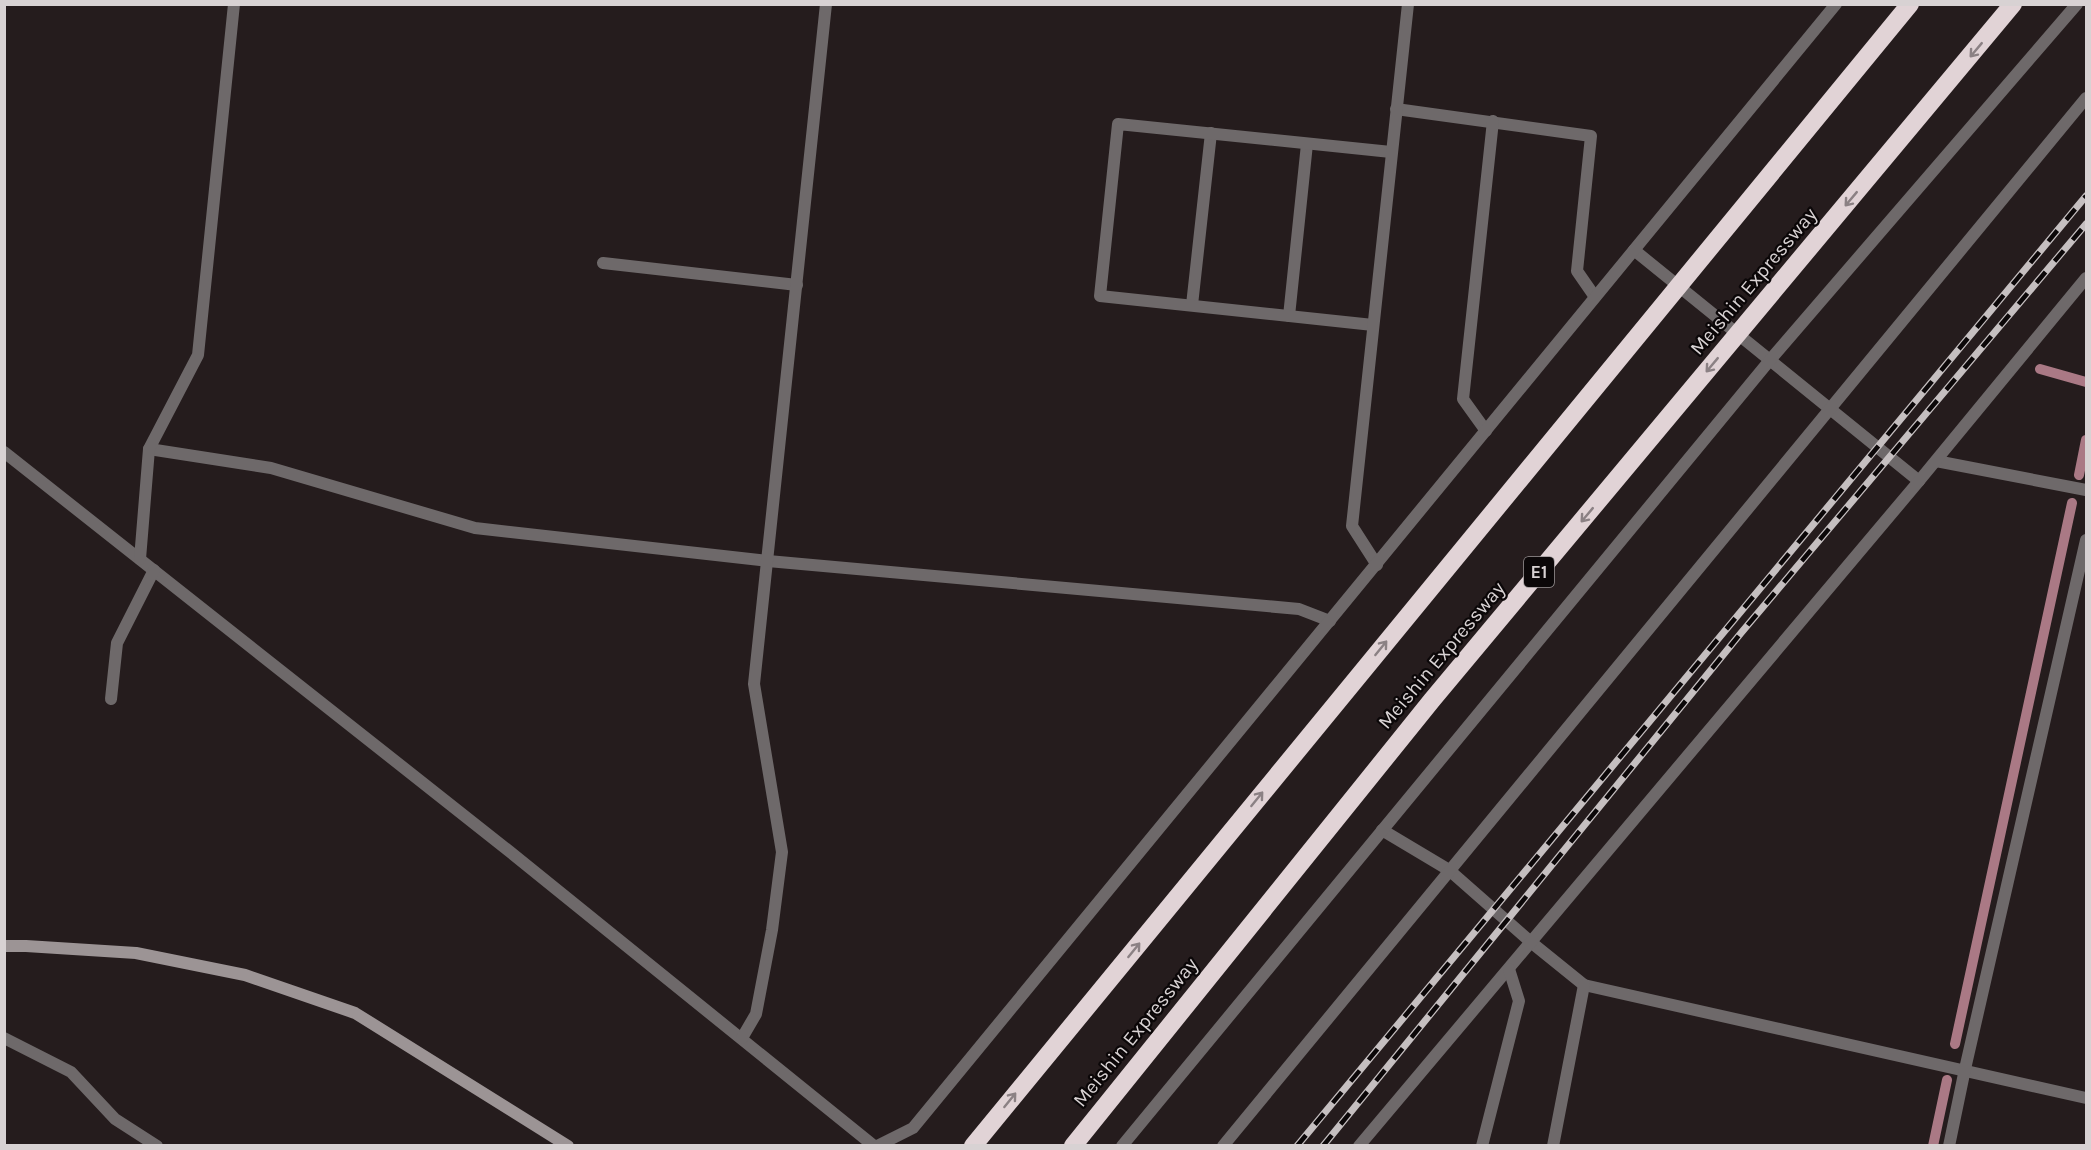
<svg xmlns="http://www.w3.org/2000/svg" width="2091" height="1150" font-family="Karla,sans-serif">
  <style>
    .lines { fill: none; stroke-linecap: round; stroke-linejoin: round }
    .stream { stroke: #aa7985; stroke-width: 10 }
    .street { stroke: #6e696a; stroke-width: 12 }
    .secondary { stroke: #9c9495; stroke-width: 12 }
    .rail-casing { stroke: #c5bfc0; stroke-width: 7 }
    .rail { stroke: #0b0708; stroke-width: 4.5; stroke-dasharray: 14; stroke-linecap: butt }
    .highway-bridge { stroke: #e1d3d6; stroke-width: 18 }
    .oneway { stroke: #8b8184 }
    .labels { text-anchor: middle; stroke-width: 4.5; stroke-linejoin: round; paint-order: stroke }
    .shield { fill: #0b0708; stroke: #9a9596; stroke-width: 1.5 }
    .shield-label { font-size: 18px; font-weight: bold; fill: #d8d2d3 }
    .street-label { font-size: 20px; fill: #d8d2d3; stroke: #0b0708 }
  </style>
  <rect width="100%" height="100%" fill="#251c1d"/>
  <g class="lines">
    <!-- stream -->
    <g class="stream">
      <path d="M2040,369l46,13"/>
      <path d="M2079,475l7,-35"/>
      <path d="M1955,1044l117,-541"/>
      <path d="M1933,1146l14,-66"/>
    </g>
    <!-- street -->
    <g class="street">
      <path d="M1396,109l195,27 -14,135 18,26"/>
      <path d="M1634,250l285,231"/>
      <path d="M603,263l194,22"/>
      <path d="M1192,305l19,-172"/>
      <path d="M1289,316l18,-172"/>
      <path d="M1373,325l-273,-29 18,-172 273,28"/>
      <path d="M1486,431l-23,-32 30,-278"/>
      <path d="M149,449l122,19 204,60 293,33 531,48 31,12"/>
      <path d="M4,452l505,399 365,295"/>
      <path d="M1936,461l150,29"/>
      <path d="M140,559l9,-110 49,-94 36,-351"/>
      <path d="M1377,565l-25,-39 56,-522"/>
      <path d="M111,699l6,-56 37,-73"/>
      <path d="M1382,830l67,40 83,73 52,42 502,113"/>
      <path d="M4,1038l67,34 44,47 42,27"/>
      <path d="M742,1038l14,-24 16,-84 10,-78 -28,-168 72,-680"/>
      <path d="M877,1146l36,-18 923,-1124"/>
      <path d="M1122,1146l648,-786 307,-356"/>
      <path d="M1223,1146l863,-1048"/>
      <path d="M1359,1146l560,-665 167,-203"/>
      <path d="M1482,1146l37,-145 -10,-32"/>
      <path d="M1553,1146l31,-161"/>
      <path d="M1949,1146l16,-77 121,-529"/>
    </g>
    <!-- secondary -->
    <path class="secondary" d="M4,946h22l110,7 109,22 110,38 213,133"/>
    <!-- rail casing -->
    <g class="rail-casing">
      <g id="rail">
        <path d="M1297,1146l789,-950"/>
        <path d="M1323,1146l418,-513 345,-409"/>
      </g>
    </g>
    <!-- rail -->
    <use href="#rail" class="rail"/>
    <!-- highway-bridge -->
    <g class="highway-bridge">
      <path d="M973,1146l937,-1142"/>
      <path d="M1073,1146l359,-446 581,-696"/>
    </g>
  </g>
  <!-- one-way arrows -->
  <defs><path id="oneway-shaft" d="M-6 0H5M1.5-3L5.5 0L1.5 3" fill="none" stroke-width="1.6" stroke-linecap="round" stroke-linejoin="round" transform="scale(1.5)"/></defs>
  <g class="oneway">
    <use href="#oneway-shaft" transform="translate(1976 50) rotate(130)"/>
    <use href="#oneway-shaft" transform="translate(1851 199) rotate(130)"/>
    <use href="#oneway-shaft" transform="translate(1712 365) rotate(130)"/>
    <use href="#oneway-shaft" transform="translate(1587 515) rotate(130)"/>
    <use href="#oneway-shaft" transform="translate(1381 648) rotate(-51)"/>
    <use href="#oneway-shaft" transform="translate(1257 799) rotate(-51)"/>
    <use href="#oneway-shaft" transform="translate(1134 950) rotate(-51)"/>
    <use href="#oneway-shaft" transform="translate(1010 1100) rotate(-51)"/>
  </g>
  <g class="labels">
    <!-- shield labels -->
    <rect class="shield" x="1524" y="557" width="30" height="30" rx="4.5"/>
    <g class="shield-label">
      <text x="1539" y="578">E1</text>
    </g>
    <!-- street labels -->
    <g class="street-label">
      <text transform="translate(1753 281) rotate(-50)" y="7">Meishin Expressway</text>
      <text transform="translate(1441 655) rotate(-50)" y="7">Meishin Expressway</text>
      <text transform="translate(1135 1032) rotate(-51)" y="7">Meishin Expressway</text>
    </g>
  </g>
  <!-- border -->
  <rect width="2091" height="1150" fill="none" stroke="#d8d2d3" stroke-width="12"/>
</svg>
